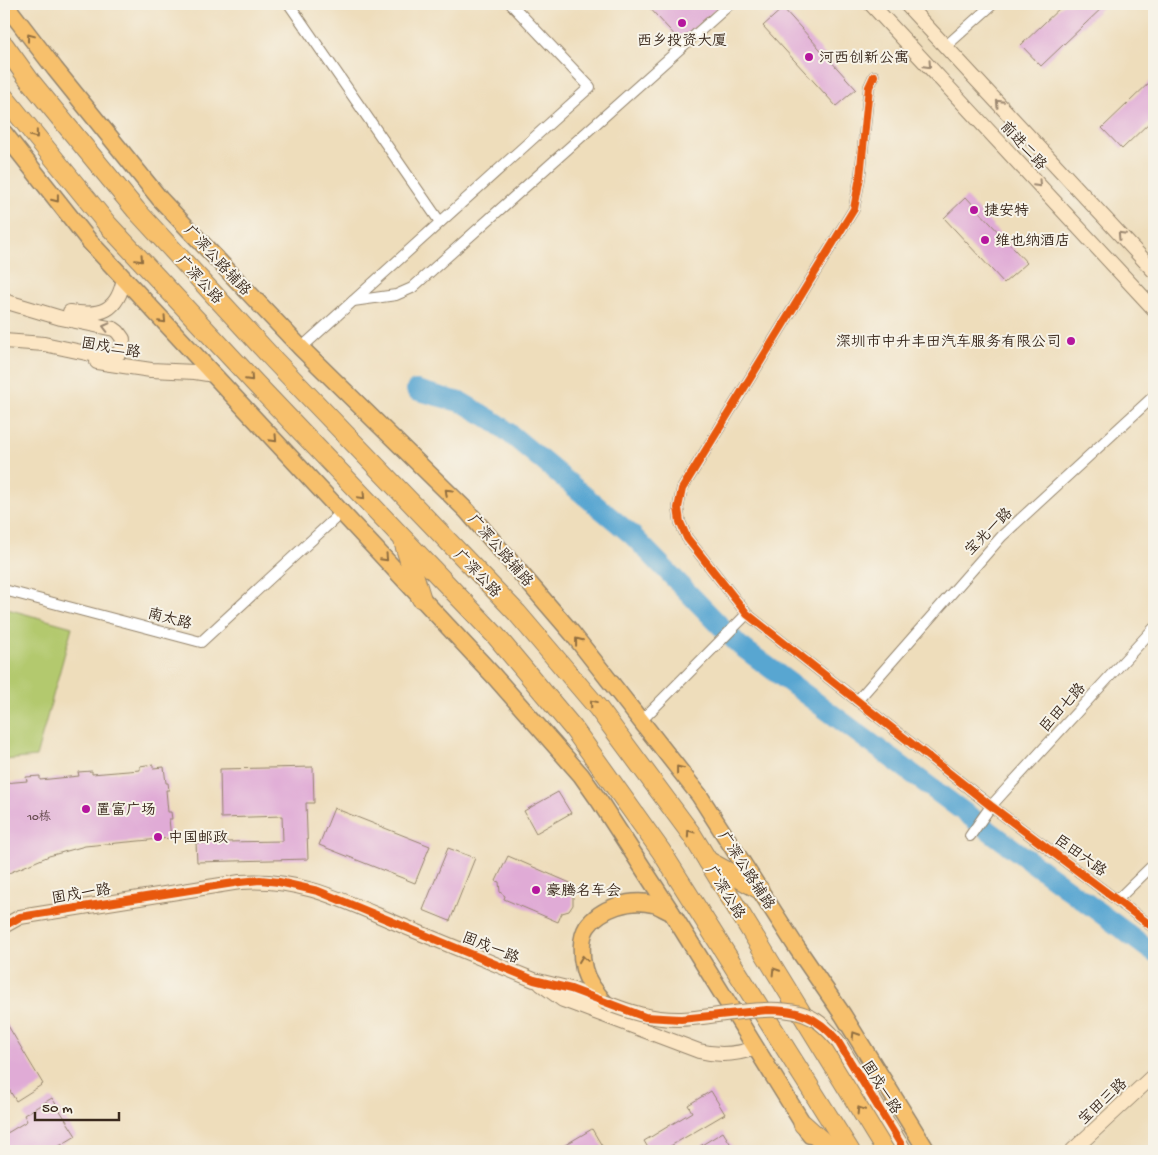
<svg xmlns="http://www.w3.org/2000/svg" width="1158" height="1155" font-family="'Gochi Hand','LXGW WenKai TC',sans-serif">
  <style>
    .green { fill: #b3c96e; stroke: #777a46 }
    .lines { fill: none; stroke-linecap: round; stroke-linejoin: round }
    .river { stroke: #58a6d1; stroke-width: 20 }
    .building { fill: #e0abd6 }
    .street-casing { stroke: #94846c; stroke-width: 12 }
    .secondary-casing { stroke: #94846c; stroke-width: 16 }
    .primary-casing { stroke: #94846c; stroke-width: 19 }
    .highway-casing { stroke: #94846c; stroke-width: 21 }
    .street { stroke: #fff; stroke-width: 10 }
    .secondary { stroke: #fce6c4; stroke-width: 14 }
    .primary { stroke: #f7c06c; stroke-width: 16 }
    .highway { stroke: #f7c06c; stroke-width: 19 }
    .secondary-bridge-casing { stroke: #94846c; stroke-width: 16; stroke-linecap: butt }
    .secondary-bridge { stroke: #fce6c4; stroke-width: 14 }
    .cycleway-casing { stroke: #f7f3e8; stroke-width: 11 }
    .cycleway { stroke: #e8590c; stroke-width: 8 }
    .oneway { stroke: #906e41 }
    .oneway2 { stroke: #9c8871 }
    .poi-dot { fill: #b5179e; stroke: #f7f3e8; stroke-width: 2 }
    .labels { text-anchor: middle; stroke-width: 4; stroke-linejoin: round; paint-order: stroke }
    .number-label { font-size: 12px; fill: #644a4c }
    .poi-label { font-size: 15px; fill: #3b2a1e; stroke: #f7f3e8; text-anchor: start }
    .street-label { font-size: 15px; fill: #3b2a1e; stroke: #f7f3e8 }
  </style>
  <rect width="100%" height="100%" fill="#f7f3e8"/>
  <filter id="ink" filterUnits="userSpaceOnUse"><feTurbulence type="fractalNoise" baseFrequency=".02" numOctaves="2"/><feDisplacementMap in="SourceGraphic" scale="10" xChannelSelector="R" yChannelSelector="G"/><feConvolveMatrix kernelMatrix="1 2 1 2 8 2 1 2 1" color-interpolation-filters="sRGB"/></filter>
  <filter id="wash" filterUnits="userSpaceOnUse"><feTurbulence type="fractalNoise" baseFrequency=".0096" numOctaves="4" result="noise"/><feDisplacementMap in="SourceGraphic" scale="20" xChannelSelector="R" yChannelSelector="G"/><feGaussianBlur stdDeviation="1.12" result="paint"/><feColorMatrix in="noise" values="0 0 0 0 0 0 0 0 0 0 0 0 0 0 0 0 0 1.4 0 .05"/><feComposite in="paint" operator="in"/></filter>
  <g filter="url(#wash)">
    <rect width="100%" height="100%" fill="#edb"/>
    <!-- green -->
    <path class="green" d="M4,608l68,19 -36,130 -32,3z"/>
    <g class="lines">
      <!-- river -->
      <path class="river" d="M416,390l47,13 34,20 135,112 107,110 415,308"/>
    </g>
    <g id="blocks">
      <!-- building -->
      <g class="building">
        <path d="M646,4h76l-42,37z"/>
        <path d="M1064,4h42l-65,62 -20,-21z"/>
        <path d="M783,8l73,81 -20,17 -73,-80z"/>
        <path d="M1154,78v40l-32,31 -20,-21z"/>
        <path d="M966,197l61,66 -23,20 -60,-65z"/>
        <path d="M153,764v4l11,-1 2,16h2l1,7h-3l2,22h3l1,7h-3l2,19 -86,8 -36,10 -45,19v-92l23,-2 -1,-4 14,-1v4l39,-4 -1,-4 14,-1v3l48,-4v-4z"/>
        <path d="M313,767l1,36h-8l2,56 -111,3 -1,-19h13l-1,-7h17v6l58,-1 -1,-25 -61,2 -1,-49z"/>
        <path d="M558,792l13,21 -35,20 -12,-22z"/>
        <path d="M334,808l96,38 -15,37 -96,-38z"/>
        <path d="M448,848l27,10 -25,63 -27,-11z"/>
        <path d="M508,856l67,29 -4,9 2,3v8l-4,6 -7,2 -4,9 -54,-23 1,-3 -5,-4 -1,-10 -3,-1z"/>
        <path d="M4,1019l39,65 -27,17 -12,-20z"/>
        <path d="M711,1091l14,23 -63,37h-12l-6,-10 48,-29 -4,-7z"/>
        <path d="M52,1098l24,38 -25,15h-47v-16l23,-14 -3,-6z"/>
        <path d="M592,1129l13,22h-50z"/>
        <path d="M723,1132l12,19h-43z"/>
      </g>
    </g>
  </g>
  <g filter="url(#ink)">
    <use href="#blocks" fill-opacity="0" stroke="#94846c" stroke-width="1"/>
    <g class="lines">
      <!-- street casing -->
      <g class="street-casing">
        <g id="street">
          <path d="M289,4l151,218"/>
          <path d="M946,46l47,-42"/>
          <path d="M874,76l-5,11 -9,90 -6,32 -172,280 -4,19 2,14 7,16 60,76 244,192 163,122"/>
          <path d="M353,301l43,-6 16,-7 318,-284"/>
          <path d="M301,348l289,-261 -79,-83"/>
          <path d="M4,590l197,52 141,-130"/>
          <path d="M857,701l145,-165 152,-140"/>
          <path d="M641,721l106,-107"/>
          <path d="M970,836l21,-30 163,-178"/>
          <path d="M1118,899l36,-35"/>
        </g>
      </g>
      <!-- secondary casing -->
      <g class="secondary-casing">
        <g id="secondary">
          <path d="M871,4l283,305"/>
          <path d="M906,4l248,267"/>
          <path d="M4,301l57,17 53,11 4,3 5,7 -1,9 -2,4 -6,4 -9,1 -61,-13 -40,-3"/>
          <path d="M70,312c31,5 48,-1 54,-34"/>
          <path d="M97,362l54,8 44,2 19,3"/>
          <path d="M4,926l16,-9 220,-35c61,-5 108,21 163,44 44,18 87,36 131,54l37,9 33,13"/>
          <path d="M541,984l22,16 11,4 125,47c20,5 37,4 56,-3"/>
          <path d="M1072,1151l82,-76"/>
        </g>
      </g>
      <!-- primary casing -->
      <g class="primary-casing">
        <g id="primary">
          <path d="M5,4l50,65 105,130 141,149 166,163 105,122 127,162 98,153 46,67 84,136"/>
          <path d="M4,133l86,109 403,433 88,100 19,27 72,111 138,222"/>
          <path d="M604,1002c-8,-10 -17,-20 -20,-33 -3,-12 -4,-31 3,-42 13,-19 44,-29 66,-23 6,1 12,6 18,8"/>
        </g>
      </g>
      <!-- highway casing -->
      <g class="highway-casing">
        <g id="highway">
          <path d="M4,45l26,36 106,129 139,151 242,252 81,95 94,127 194,316"/>
          <path d="M4,97l104,128 147,158 241,253 77,92 88,123 189,300"/>
          <path d="M404,543l17,55"/>
          <path d="M708,861l51,28"/>
          <path d="M803,1124l30,27"/>
        </g>
      </g>
      <!-- street -->
      <use href="#street" class="street"/>
      <!-- secondary -->
      <use href="#secondary" class="secondary"/>
      <!-- primary -->
      <use href="#primary" class="primary"/>
      <!-- highway -->
      <use href="#highway" class="highway"/>
      <!-- secondary-bridge casing -->
      <g class="secondary-bridge-casing">
        <path id="secondary-bridge" d="M604,1002c25,10 47,17 74,17 39,0 101,-21 136,0 9,5 16,13 23,21l68,111"/>
      </g>
      <!-- secondary-bridge -->
      <use href="#secondary-bridge" class="secondary-bridge"/>
      <!-- cycleway casing -->
      <g class="cycleway-casing">
        <g id="cycleway">
          <path d="M874,76l-5,11 -9,90 -6,32 -172,280 -4,19 2,14 7,16 60,76 244,192 163,122"/>
          <path d="M4,926l16,-9 220,-35 20,-2 19,2 39,9 216,89 37,9 74,28 36,2 86,-9c32,0 49,6 70,30l68,111"/>
        </g>
      </g>
      <!-- cycleway -->
      <use href="#cycleway" class="cycleway"/>
    </g>
    <!-- one-way arrows -->
    <defs><path id="oneway-chevron" d="M-2-3.5L2.5 0L-2 3.5" fill="none" stroke-width="1.6" stroke-linecap="round" stroke-linejoin="round" transform="scale(1.25)"/></defs>
    <g class="oneway">
      <use href="#oneway-chevron" transform="translate(30 37) rotate(-127)"/>
      <use href="#oneway-chevron" transform="translate(35 135) rotate(51)"/>
      <use href="#oneway-chevron" transform="translate(56 199) rotate(52)"/>
      <use href="#oneway-chevron" transform="translate(140 259) rotate(47)"/>
      <use href="#oneway-chevron" transform="translate(163 320) rotate(47)"/>
      <use href="#oneway-chevron" transform="translate(250 378) rotate(47)"/>
      <use href="#oneway-chevron" transform="translate(274 439) rotate(47)"/>
      <use href="#oneway-chevron" transform="translate(448 492) rotate(-136)"/>
      <use href="#oneway-chevron" transform="translate(362 496) rotate(46)"/>
      <use href="#oneway-chevron" transform="translate(385 558) rotate(47)"/>
      <use href="#oneway-chevron" transform="translate(578 641) rotate(-128)"/>
      <use href="#oneway-chevron" transform="translate(593 703) rotate(-130)"/>
      <use href="#oneway-chevron" transform="translate(679 769) rotate(-128)"/>
      <use href="#oneway-chevron" transform="translate(690 833) rotate(-125)"/>
      <use href="#oneway-chevron" transform="translate(583 959) rotate(-98)"/>
      <use href="#oneway-chevron" transform="translate(775 971) rotate(-122)"/>
      <use href="#oneway-chevron" transform="translate(855 1035) rotate(-122)"/>
      <use href="#oneway-chevron" transform="translate(860 1110) rotate(-122)"/>
    </g>
    <g class="oneway2">
      <use href="#oneway-chevron" transform="translate(928 65) rotate(47)"/>
      <use href="#oneway-chevron" transform="translate(999 103) rotate(-133)"/>
      <use href="#oneway-chevron" transform="translate(1038 184) rotate(47)"/>
      <use href="#oneway-chevron" transform="translate(1121 235) rotate(-133)"/>
      <use href="#oneway-chevron" transform="translate(106 327) rotate(-166)"/>
    </g>
  </g>
  <!-- markers -->
  <g class="poi-dot">
    <circle cx="682" cy="23" r="5"/>
    <circle cx="809" cy="57" r="5"/>
    <circle cx="974" cy="210" r="5"/>
    <circle cx="985" cy="240" r="5"/>
    <circle cx="1071" cy="341" r="5"/>
    <circle cx="86" cy="809" r="5"/>
    <circle cx="158" cy="837" r="5"/>
    <circle cx="536" cy="890" r="5"/>
  </g>
  <g class="labels">
    <!-- number labels -->
    <g class="number-label">
      <text x="39" y="820">10栋</text>
    </g>
    <!-- poi labels -->
    <g class="poi-label">
      <text x="682" y="45" text-anchor="middle">西乡投资大厦</text>
      <text x="819" y="62">河西创新公寓</text>
      <text x="984" y="215">捷安特</text>
      <text x="995" y="245">维也纳酒店</text>
      <text x="1061" y="346" text-anchor="end">深圳市中升丰田汽车服务有限公司</text>
      <text x="96" y="814">置富广场</text>
      <text x="168" y="842">中国邮政</text>
      <text x="546" y="895">豪腾名车会</text>
    </g>
    <!-- street labels -->
    <g class="street-label">
      <text transform="translate(1024 145) rotate(47)" y="5">前进二路</text>
      <text transform="translate(218 260) rotate(47)" y="5">广深公路辅路</text>
      <text transform="translate(200 279) rotate(47)" y="5">广深公路</text>
      <text transform="translate(111 347) rotate(10)" y="5">固戍二路</text>
      <text transform="translate(988 531) rotate(-45)" y="5">宝光一路</text>
      <text transform="translate(501 550) rotate(49)" y="5">广深公路辅路</text>
      <text transform="translate(478 573) rotate(46)" y="5">广深公路</text>
      <text transform="translate(170 618) rotate(15)" y="5">南太路</text>
      <text transform="translate(1062 707) rotate(-48)" y="5">臣田七路</text>
      <text transform="translate(1081 855) rotate(36)" y="5">臣田六路</text>
      <text transform="translate(747 870) rotate(57)" y="5">广深公路辅路</text>
      <text transform="translate(726 892) rotate(58)" y="5">广深公路</text>
      <text transform="translate(81 893) rotate(-9)" y="5">固戍一路</text>
      <text transform="translate(491 947) rotate(22)" y="5">固戍一路</text>
      <text transform="translate(882 1087) rotate(58)" y="5">固戍一路</text>
      <text transform="translate(1102 1101) rotate(-43)" y="5">宝田三路</text>
    </g>
  </g>
  <!-- margin -->
  <rect width="1158" height="1155" fill="none" stroke="#f7f3e8" stroke-width="20"/>
  <!-- scale -->
  <path d="M35 1112v8h84v-8" fill="none" stroke="#3b2a1e" stroke-width="2.5"/>
  <text x="42" y="1112" font-size="15" fill="#3b2a1e" stroke="#f7f3e8" stroke-width="4" paint-order="stroke">50 m</text>
</svg>
